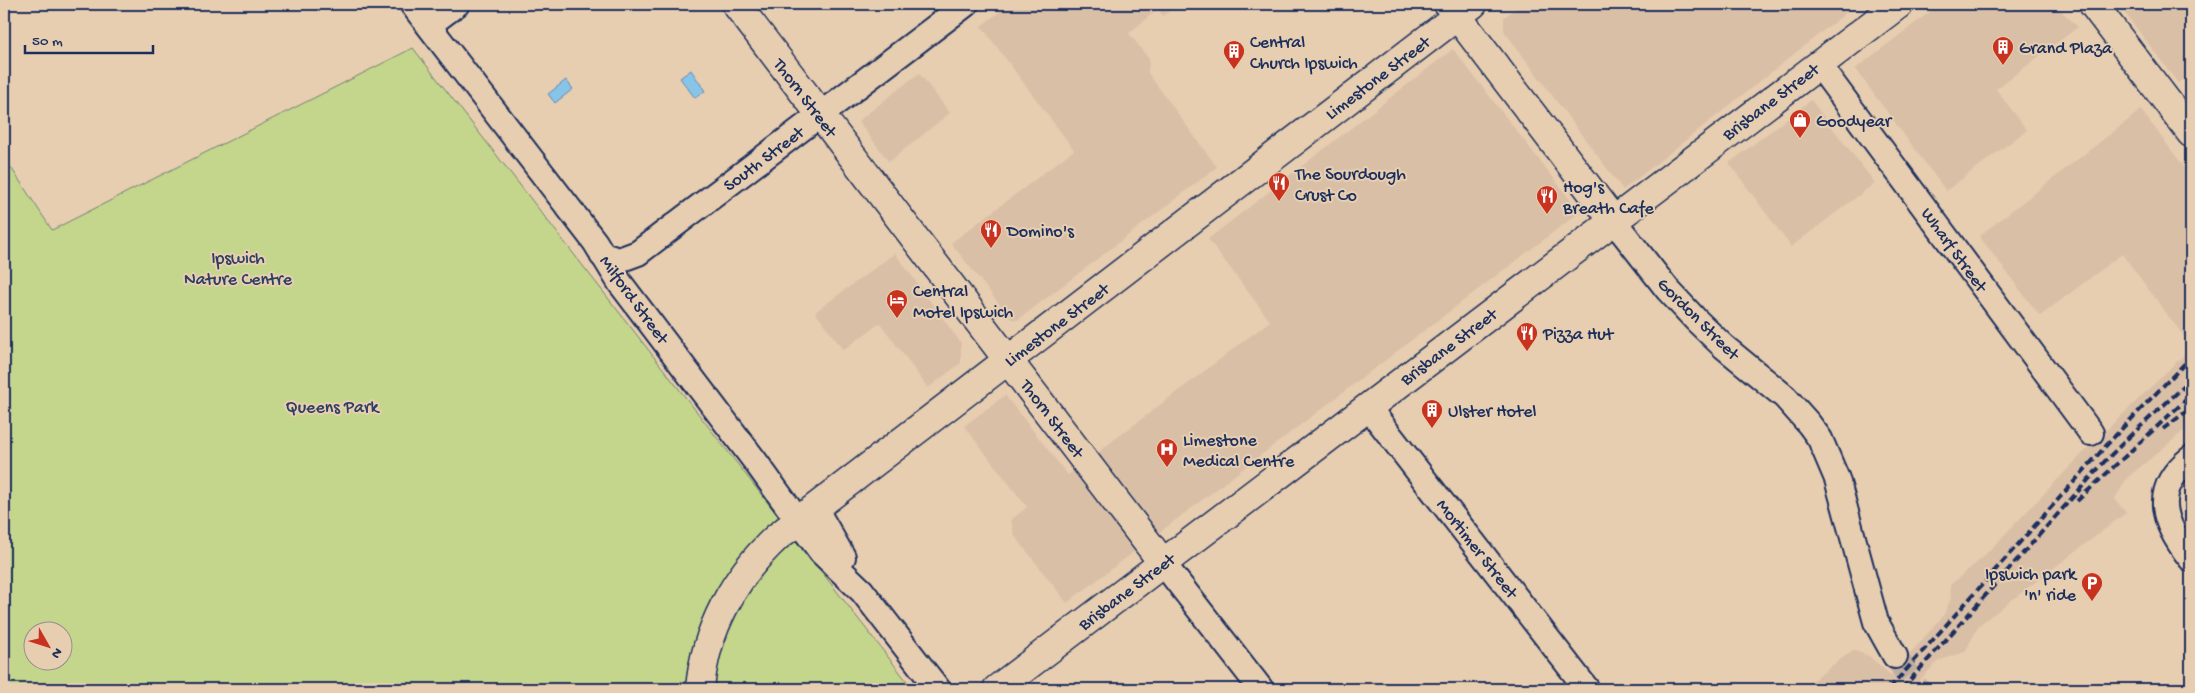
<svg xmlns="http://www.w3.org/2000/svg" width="2195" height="693" font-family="'Gochi Hand',sans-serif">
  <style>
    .built { fill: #dabfa7 }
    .green { fill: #c4d68b; stroke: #708274; fill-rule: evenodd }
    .water { fill: #88c4e8; stroke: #5c88b1 }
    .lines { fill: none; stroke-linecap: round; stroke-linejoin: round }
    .minor-tunnel { stroke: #bfaea0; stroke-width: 24; stroke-dasharray: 24 12; stroke-linecap: butt }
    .minor-casing { stroke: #1b2f5e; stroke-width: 28 }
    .major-casing { stroke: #1b2f5e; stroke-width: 31 }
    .minor { stroke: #e8ceb0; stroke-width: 24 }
    .major { stroke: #e8ceb0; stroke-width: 28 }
    .rail { stroke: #1b2f5e; stroke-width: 4; stroke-dasharray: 8 4; stroke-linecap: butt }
    .labels { text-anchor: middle; stroke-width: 4; stroke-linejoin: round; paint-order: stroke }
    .poi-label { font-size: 18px; fill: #1b2f5e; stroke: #e8ceb0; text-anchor: start }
    .street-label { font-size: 18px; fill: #1b2f5e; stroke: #e8ceb0 }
    .park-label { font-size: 18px; fill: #2c4062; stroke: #e8ceb0 }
  </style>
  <rect width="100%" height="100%" fill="#e8ceb0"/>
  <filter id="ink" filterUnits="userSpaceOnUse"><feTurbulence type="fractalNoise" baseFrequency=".02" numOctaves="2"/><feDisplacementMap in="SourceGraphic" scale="10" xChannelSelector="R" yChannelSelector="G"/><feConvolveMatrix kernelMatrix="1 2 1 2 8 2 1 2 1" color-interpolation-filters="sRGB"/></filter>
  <g filter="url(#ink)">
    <!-- built -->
    <g class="built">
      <path d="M1010,4h169l-16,12 -5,-7 -29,24 20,26 -1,14 69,94 -199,153 -7,-1 -60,-76 123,-93 -93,-124z"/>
      <path d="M1521,4h336l-234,186 -119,-159v-14z"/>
      <path d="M1940,4h114l24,23 -82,62 31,41 -81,61 -91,-122z"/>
      <path d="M2118,4h73v69l-13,10z"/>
      <path d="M1453,49l127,163 -513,391 -53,-68 -3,-15 16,-13 -63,-81 41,-31 63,80 202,-154 -62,-82z"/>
      <path d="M919,73l31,40 -61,49 -31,-41z"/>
      <path d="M1811,100l64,83 -84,64 -62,-84z"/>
      <path d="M2141,110l50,66v156l-6,6 -63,-84 -82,62 -61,-80z"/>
      <path d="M895,253l66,90v20l-33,25 -48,-65 -37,27 -28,-38z"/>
      <path d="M2191,348v77l-64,53 -12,21 11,14 -147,112 -14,27 -27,9 -26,28h-111l52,-39 16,6 22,19 52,-59 8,-18 -1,-13 31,-26 109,-113z"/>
    </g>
    <!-- green -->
    <path class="green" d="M413,48l500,641h-909v-532l48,73zM32,630h30v30h-30z"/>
    <!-- water -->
    <g class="water">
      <path d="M691,70l14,21 -10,7 -15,-20z"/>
      <path d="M566,80l7,9 -18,14 -7,-9z"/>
    </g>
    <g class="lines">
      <!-- minor-tunnel -->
      <path class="minor-tunnel" d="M1895,656l23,33"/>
      <!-- minor casing -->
      <g class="minor-casing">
        <g id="minor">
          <path d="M412,4l183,238 25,41 135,178 52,72 14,19 41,39 76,98"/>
          <path d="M429,25l28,-21"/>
          <path d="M1819,65l272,368"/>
          <path d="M1613,220l55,70 28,30 27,26 62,51 24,27 11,15 17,40 39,143 19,34"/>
          <path d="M602,255l17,5 19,-7 328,-249"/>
          <path d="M1368,407l219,282"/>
          <path d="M2191,458c-41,32 -28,66 0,101"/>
          <path d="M815,508l28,49"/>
          <path d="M1163,563l98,126"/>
        </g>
      </g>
      <!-- major casing -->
      <g class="major-casing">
        <g id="major">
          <path d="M736,4l427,559"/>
          <path d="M1448,4l165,216"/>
          <path d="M2093,4l98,129"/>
          <path d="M700,689c5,-59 34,-112 77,-152l696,-533"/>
          <path d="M997,689l902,-685"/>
        </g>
      </g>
      <!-- minor -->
      <use href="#minor" class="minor"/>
      <!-- major -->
      <use href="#major" class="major"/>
      <!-- rail -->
      <g class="rail">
        <path d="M2163,429l28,-21"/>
        <path d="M2128,438l63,-58"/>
        <path d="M2077,501l114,-106"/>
        <path d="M1889,689l224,-251 78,-81"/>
        <path d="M1902,689l203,-228 28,-28"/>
      </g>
    </g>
  </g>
  <!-- icons -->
  <defs>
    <g id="building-pin" transform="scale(1.125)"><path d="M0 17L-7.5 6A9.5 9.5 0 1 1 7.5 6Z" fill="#c8321e" stroke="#e8ceb0"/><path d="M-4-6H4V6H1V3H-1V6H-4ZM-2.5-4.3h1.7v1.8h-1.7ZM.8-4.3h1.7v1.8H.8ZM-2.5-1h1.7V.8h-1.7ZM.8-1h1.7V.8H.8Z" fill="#fff"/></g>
    <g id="shop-pin" transform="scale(1.125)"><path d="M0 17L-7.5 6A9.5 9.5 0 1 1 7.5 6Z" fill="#c8321e" stroke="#e8ceb0"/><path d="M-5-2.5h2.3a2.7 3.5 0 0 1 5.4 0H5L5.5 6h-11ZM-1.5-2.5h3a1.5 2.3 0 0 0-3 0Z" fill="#fff"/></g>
    <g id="restaurant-pin" transform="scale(1.125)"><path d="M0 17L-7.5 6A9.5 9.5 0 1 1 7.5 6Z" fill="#c8321e" stroke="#e8ceb0"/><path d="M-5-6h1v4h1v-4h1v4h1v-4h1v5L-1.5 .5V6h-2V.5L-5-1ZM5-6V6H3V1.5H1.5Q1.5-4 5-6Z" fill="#fff"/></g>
    <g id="hotel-pin" transform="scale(1.125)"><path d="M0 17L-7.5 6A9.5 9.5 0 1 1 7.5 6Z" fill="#c8321e" stroke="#e8ceb0"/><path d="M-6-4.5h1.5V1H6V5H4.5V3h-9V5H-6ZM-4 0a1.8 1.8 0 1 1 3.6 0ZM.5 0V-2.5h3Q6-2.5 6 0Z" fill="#fff"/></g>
    <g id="hospital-pin" transform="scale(1.125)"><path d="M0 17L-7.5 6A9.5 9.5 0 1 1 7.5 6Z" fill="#c8321e" stroke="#e8ceb0"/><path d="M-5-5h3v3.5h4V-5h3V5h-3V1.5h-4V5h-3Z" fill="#fff"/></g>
    <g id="parking-pin" transform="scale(1.125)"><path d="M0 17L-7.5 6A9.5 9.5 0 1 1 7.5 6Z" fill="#c8321e" stroke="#e8ceb0"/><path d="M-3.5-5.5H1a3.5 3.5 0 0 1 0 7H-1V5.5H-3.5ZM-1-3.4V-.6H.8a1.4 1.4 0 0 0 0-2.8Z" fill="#fff"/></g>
  </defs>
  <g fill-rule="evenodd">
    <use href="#building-pin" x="2003" y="47"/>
    <use href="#building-pin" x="1234" y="51"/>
    <use href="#shop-pin" x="1800" y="120"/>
    <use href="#restaurant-pin" x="1279" y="183"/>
    <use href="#restaurant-pin" x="1547" y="196"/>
    <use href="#restaurant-pin" x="991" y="230"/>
    <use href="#hotel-pin" x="897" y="300"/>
    <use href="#restaurant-pin" x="1527" y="333"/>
    <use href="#building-pin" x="1432" y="410"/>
    <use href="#hospital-pin" x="1167" y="449"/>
    <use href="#parking-pin" x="2092" y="583"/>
  </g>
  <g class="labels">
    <!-- poi labels -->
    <g class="poi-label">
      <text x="1250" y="47">Central<tspan x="1250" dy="21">Church Ipswich</tspan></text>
      <text x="2019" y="53">Grand Plaza</text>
      <text x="1816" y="126">Goodyear</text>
      <text x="1295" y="179">The Sourdough<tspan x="1295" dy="21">Crust Co</tspan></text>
      <text x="1563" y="192">Hog's<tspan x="1563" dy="21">Breath Cafe</tspan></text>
      <text x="1007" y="236">Domino's</text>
      <text x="913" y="296">Central<tspan x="913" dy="21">Motel Ipswich</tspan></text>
      <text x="1543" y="339">Pizza Hut</text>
      <text x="1448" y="416">Ulster Hotel</text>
      <text x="1183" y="445">Limestone<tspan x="1183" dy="21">Medical Centre</tspan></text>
      <text x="2076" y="579" text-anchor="end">Ipswich park<tspan x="2076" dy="21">'n' ride</tspan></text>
    </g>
    <!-- street labels -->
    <g class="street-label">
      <text transform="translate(1377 77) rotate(-37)" y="6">Limestone Street</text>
      <text transform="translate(806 97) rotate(53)" y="6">Thorn Street</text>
      <text transform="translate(1770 101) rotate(-37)" y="6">Brisbane Street</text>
      <text transform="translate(763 158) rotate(-37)" y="6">South Street</text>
      <text transform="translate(1955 249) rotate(54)" y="6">Wharf Street</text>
      <text transform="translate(635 299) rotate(54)" y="6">Milford Street</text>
      <text transform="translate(1699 318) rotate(45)" y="6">Gordon Street</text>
      <text transform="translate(1056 324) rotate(-37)" y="6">Limestone Street</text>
      <text transform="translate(1448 346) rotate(-37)" y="6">Brisbane Street</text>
      <text transform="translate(1053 418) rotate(53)" y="6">Thorn Street</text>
      <text transform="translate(1478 548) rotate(52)" y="6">Mortimer Street</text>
      <text transform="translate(1126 591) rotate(-37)" y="6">Brisbane Street</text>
    </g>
    <!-- park labels -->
    <g class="park-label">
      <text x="238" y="263">Ipswich<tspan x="238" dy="21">Nature Centre</tspan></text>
      <text x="332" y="412">Queens Park</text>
    </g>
  </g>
  <!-- margin -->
  <rect width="2195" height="693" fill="none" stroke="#e8ceb0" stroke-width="20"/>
  <rect x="10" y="10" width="2175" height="673" fill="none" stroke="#1b2f5e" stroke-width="2" filter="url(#ink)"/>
  <!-- north arrow -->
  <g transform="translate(48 646) rotate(129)"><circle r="24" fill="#e8ceb0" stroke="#968e8f"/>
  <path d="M0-4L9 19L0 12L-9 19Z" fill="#c8321e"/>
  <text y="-8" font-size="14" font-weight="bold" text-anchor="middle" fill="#1b2f5e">N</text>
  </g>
  <!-- scale -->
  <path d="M25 45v8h128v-8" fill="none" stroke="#1b2f5e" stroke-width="2.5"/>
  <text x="32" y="45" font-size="15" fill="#1b2f5e" stroke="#e8ceb0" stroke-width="4" paint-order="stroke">50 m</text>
</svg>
